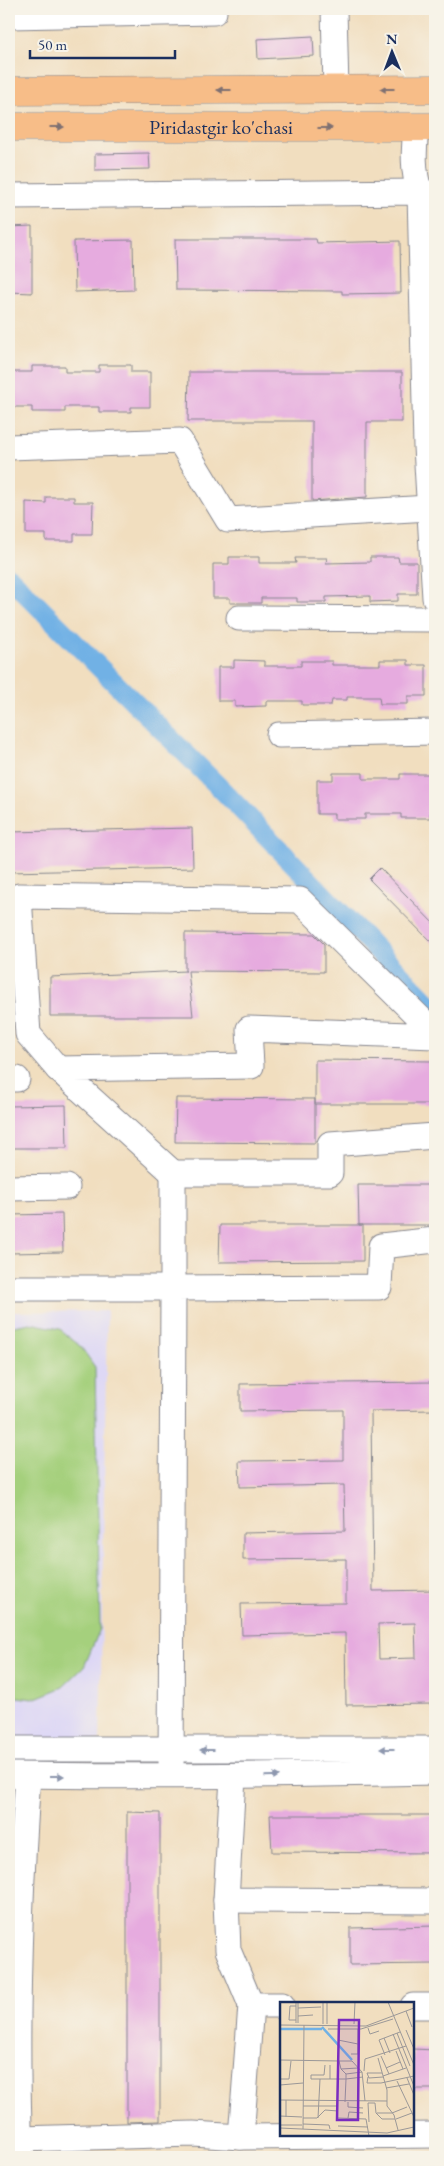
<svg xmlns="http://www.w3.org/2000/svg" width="444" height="2166" font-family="'EB Garamond',serif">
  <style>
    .built { fill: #dcd6f6 }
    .pitch { fill: #a5d07d; stroke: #60806e }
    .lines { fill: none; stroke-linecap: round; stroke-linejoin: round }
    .canal { stroke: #71b1e5; stroke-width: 20 }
    .building { fill: #e6abdf; fill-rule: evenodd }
    .minor-casing { stroke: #86868e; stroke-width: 27 }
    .major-casing { stroke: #86868e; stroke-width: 29 }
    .minor { stroke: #fff; stroke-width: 25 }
    .major { stroke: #f7bd88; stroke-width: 28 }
    .oneway { fill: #7e6f71 }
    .oneway2 { fill: #8d97ae }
    .labels { text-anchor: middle; stroke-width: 5; stroke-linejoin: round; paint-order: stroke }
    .street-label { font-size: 20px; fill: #1b2f5e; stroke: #f7f3e8 }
    .inset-river { fill: none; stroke: #71b1e5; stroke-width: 2.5 }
    .inset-road { fill: none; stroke: #9b9898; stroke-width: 1 }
    .view { fill: #7b2cbf; fill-opacity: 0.15; stroke: #7b2cbf; stroke-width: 2.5 }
    .inset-edge { fill: none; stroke: #1b2f5e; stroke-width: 2.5 }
  </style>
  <rect width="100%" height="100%" fill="#f7f3e8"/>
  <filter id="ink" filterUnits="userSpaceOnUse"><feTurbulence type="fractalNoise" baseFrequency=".02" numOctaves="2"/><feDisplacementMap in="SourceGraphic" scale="10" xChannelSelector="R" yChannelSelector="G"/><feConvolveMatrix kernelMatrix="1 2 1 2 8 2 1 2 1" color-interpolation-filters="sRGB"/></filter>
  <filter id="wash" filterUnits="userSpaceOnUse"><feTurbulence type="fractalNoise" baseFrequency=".0096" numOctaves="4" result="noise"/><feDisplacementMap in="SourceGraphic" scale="20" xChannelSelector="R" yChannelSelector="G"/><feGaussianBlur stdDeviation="1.12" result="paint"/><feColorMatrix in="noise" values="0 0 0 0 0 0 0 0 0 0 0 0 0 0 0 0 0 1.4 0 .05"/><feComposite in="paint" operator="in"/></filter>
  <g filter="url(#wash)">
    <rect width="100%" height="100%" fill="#f1debf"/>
    <!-- built -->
    <path class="built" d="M107,1311l-7,429 -91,2v-430z"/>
    <!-- pitch -->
    <path class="pitch" d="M30,1323l30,6 21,18 14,20 5,262 -16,38 -21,20 -30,12 -24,-3v-369z"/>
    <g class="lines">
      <!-- canal -->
      <path class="canal" d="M9,577l215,215 211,218"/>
    </g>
    <g id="blocks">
      <!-- building -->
      <g class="building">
        <path d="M313,36l1,20 -56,3 -1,-20z"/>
        <path d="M149,153l1,16 -55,1v-16z"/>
        <path d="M32,226v67l-23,-1v-65z"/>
        <path d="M175,239h141l1,4 83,-2 1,52 -59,1v-3l-166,-1z"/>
        <path d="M133,240l1,50 -59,2 -1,-51z"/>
        <path d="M99,365h32v7h19v35h-19v5h-32v-5h-34v5h-33v-5h-23v-35h23v-6h33v6h34z"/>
        <path d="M189,372h213v50h-35v75l-55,4v-80h-124z"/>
        <path d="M46,497h28v5h19l-1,32h-18v7h-28v-7h-20v-32l20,1z"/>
        <path d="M229,557h30v6h37l-1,-5h32l-1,5 44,-1v-5h28l1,5h18v32h-19v7l-28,1v-6l-44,1v5h-29v-4h-36v5h-31v-5h-17v-34h16z"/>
        <path d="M234,660l30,1v5h37v-5h31v4h48v-5h28v5h18v31h-18v8h-28l-1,-7h-32v3h-15l-1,5h-29v-4h-36v5l-31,1v-6h-17v-34h16z"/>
        <path d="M333,773h30v6h37v-5h31v5h4v34h-5v5h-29v-4h-36v5h-31v-5h-17v-34h16z"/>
        <path d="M192,828l1,40 -184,4v-40z"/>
        <path d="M380,868l55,57v21l-66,-67z"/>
        <path d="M185,933l129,1 10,10v28l-136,-1 5,45h-143v-39l136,-6h-1z"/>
        <path d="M315,1060l120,1v43h-120z"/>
        <path d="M176,1098l139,1v44l-140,-1z"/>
        <path d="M66,1105l1,43h-58v-42z"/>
        <path d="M358,1185h77v40h-76z"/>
        <path d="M62,1214l1,38 -54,1v-38z"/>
        <path d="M220,1225h143v36l-144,1z"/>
        <path d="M435,1382v28l-64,1 2,180 62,-1v114l-89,1 -1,-72 -103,2 -1,-31 105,-1v-44l-103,1v-27l102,-2 -1,-46 -104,2 -1,-26 104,-1v-50l-103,1v-27zM415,1623l1,35 -37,1 -1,-35z"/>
        <path d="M127,1812l33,1v308l-33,1z"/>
        <path d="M270,1815h165v38l-163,-1z"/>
        <path d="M435,1926v38l-85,1v-37z"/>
        <path d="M413,2049l22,1v39h-22z"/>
      </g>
    </g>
  </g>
  <g filter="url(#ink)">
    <use href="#blocks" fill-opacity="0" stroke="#86868e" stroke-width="1"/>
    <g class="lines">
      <!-- minor casing -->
      <g class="minor-casing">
        <g id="minor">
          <path d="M334,9l2,80"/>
          <path d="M9,16l205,-4"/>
          <path d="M416,127c-2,23 -4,43 4,65l6,255 9,151"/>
          <path d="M9,196l411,-4 15,2"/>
          <path d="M9,447l171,-6 48,79 201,-12"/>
          <path d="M239,618l196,1"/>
          <path d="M279,735l156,-3"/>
          <path d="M58,1069l-30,-35 -9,-138 281,4 135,133"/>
          <path d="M9,1079h8"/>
          <path d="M173,1173l-115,-104 193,-3 -2,-37 186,7"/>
          <path d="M9,1188l58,-1"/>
          <path d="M9,1288h164v-115h157v-29l105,-8"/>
          <path d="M9,1749h426"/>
          <path d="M9,1775c142,2 284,0 426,-3"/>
          <path d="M171,1775l2,-487 206,-1 2,-41 54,-6"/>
          <path d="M233,1777l-7,123 209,1"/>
          <path d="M226,1900l2,50 23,55"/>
          <path d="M413,2006h22"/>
          <path d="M241,2137l10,-132h31"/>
          <path d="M20,2139l173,-5 48,3 194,-2"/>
          <path d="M20,2157c-5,-127 -1,-254 8,-381"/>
        </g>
      </g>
      <!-- major casing -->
      <g class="major-casing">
        <g id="major">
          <path d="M9,91l426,-2"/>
          <path id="s1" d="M9,127h426"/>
        </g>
      </g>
      <!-- minor -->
      <use href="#minor" class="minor"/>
      <!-- major -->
      <use href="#major" class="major"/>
    </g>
    <!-- one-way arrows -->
    <defs><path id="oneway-solid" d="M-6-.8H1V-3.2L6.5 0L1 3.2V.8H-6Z" transform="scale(1.25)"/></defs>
    <g class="oneway">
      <use href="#oneway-solid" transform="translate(387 89) rotate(180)"/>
      <use href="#oneway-solid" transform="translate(224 90) rotate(180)"/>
      <use href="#oneway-solid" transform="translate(57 127)"/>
      <use href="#oneway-solid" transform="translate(325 128)"/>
    </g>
    <g class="oneway2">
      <use href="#oneway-solid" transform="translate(387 1749) rotate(180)"/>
      <use href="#oneway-solid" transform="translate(207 1750) rotate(180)"/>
      <use href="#oneway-solid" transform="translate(57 1776)"/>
      <use href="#oneway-solid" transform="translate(272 1776) rotate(-1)"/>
    </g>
  </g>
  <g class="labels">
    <!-- street labels -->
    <g class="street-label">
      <text dy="7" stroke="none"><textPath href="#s1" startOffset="212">Piridastgir ko'chasi</textPath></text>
    </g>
  </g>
  <!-- overview -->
  <g transform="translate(280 2002)">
    <rect width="134" height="134" fill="#f1debf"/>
    <path class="inset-river" d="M42,25l30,33M0,27h42"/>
    <path class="inset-road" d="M16,0v21M18,0v21M108,0l26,63M16,4h-6l-1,14h7M18,6l23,-1M126,9l6,16M18,14l15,-1M43,22v-22M47,22v-22M74,22l1,-22M0,23l86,1 48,-18M88,26l2,6 9,-3M48,27h33l32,-10M126,28l8,19M117,31l13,33M113,32l6,15M104,36l6,15M58,38l20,4M119,47l15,37M116,49l7,18M71,52h7v-25M105,53l-6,-15 21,-8M101,54l8,18M98,56l9,32v16l7,9 4,15M0,58l59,1M45,63l-1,10h-13v4h19M50,63v14h16v-5l16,-2M106,66l14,-6M61,67l-2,-8h13l10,11 3,29M84,69l1,-12 41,-13M102,71h-15l2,5 14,-1M66,72l-5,-5 17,-1M103,74l23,-8M88,75l-1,6h14l33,-7M127,76l7,17M0,77h9l2,-18M117,79l17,36M0,83l23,-2M106,86l23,-4M0,98l107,1M65,100l1,-23 17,-2M68,100v5l15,1M88,101h7l1,10 6,6h13M88,101l1,19M23,104h35M97,111h15l15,-6M0,114l22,1M6,115v-17M23,116h14l8,-8 13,1M38,116l2,-39M58,116l28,1 3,17M68,116l1,-6 14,1M116,117l16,-6M23,122l26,1 1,4M0,123h22M58,124l30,1M0,126l107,5 27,-6M23,127l1,-104"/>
    <path class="view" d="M59,18h20l-1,100h-21z"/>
    <rect width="134" height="134" class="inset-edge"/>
  </g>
  <!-- margin -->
  <rect width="444" height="2166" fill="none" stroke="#f7f3e8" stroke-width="30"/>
  <!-- north arrow -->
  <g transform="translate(392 52) rotate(359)" stroke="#f7f3e8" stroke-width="4" paint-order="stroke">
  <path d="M0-4L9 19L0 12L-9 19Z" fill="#1b2f5e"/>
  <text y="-8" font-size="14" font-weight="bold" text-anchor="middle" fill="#1b2f5e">N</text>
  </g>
  <!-- scale -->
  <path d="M30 50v8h145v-8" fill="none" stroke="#1b2f5e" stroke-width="2.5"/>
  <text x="38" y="50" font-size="15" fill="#1b2f5e" stroke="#f7f3e8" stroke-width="4" paint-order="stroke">50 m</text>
</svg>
